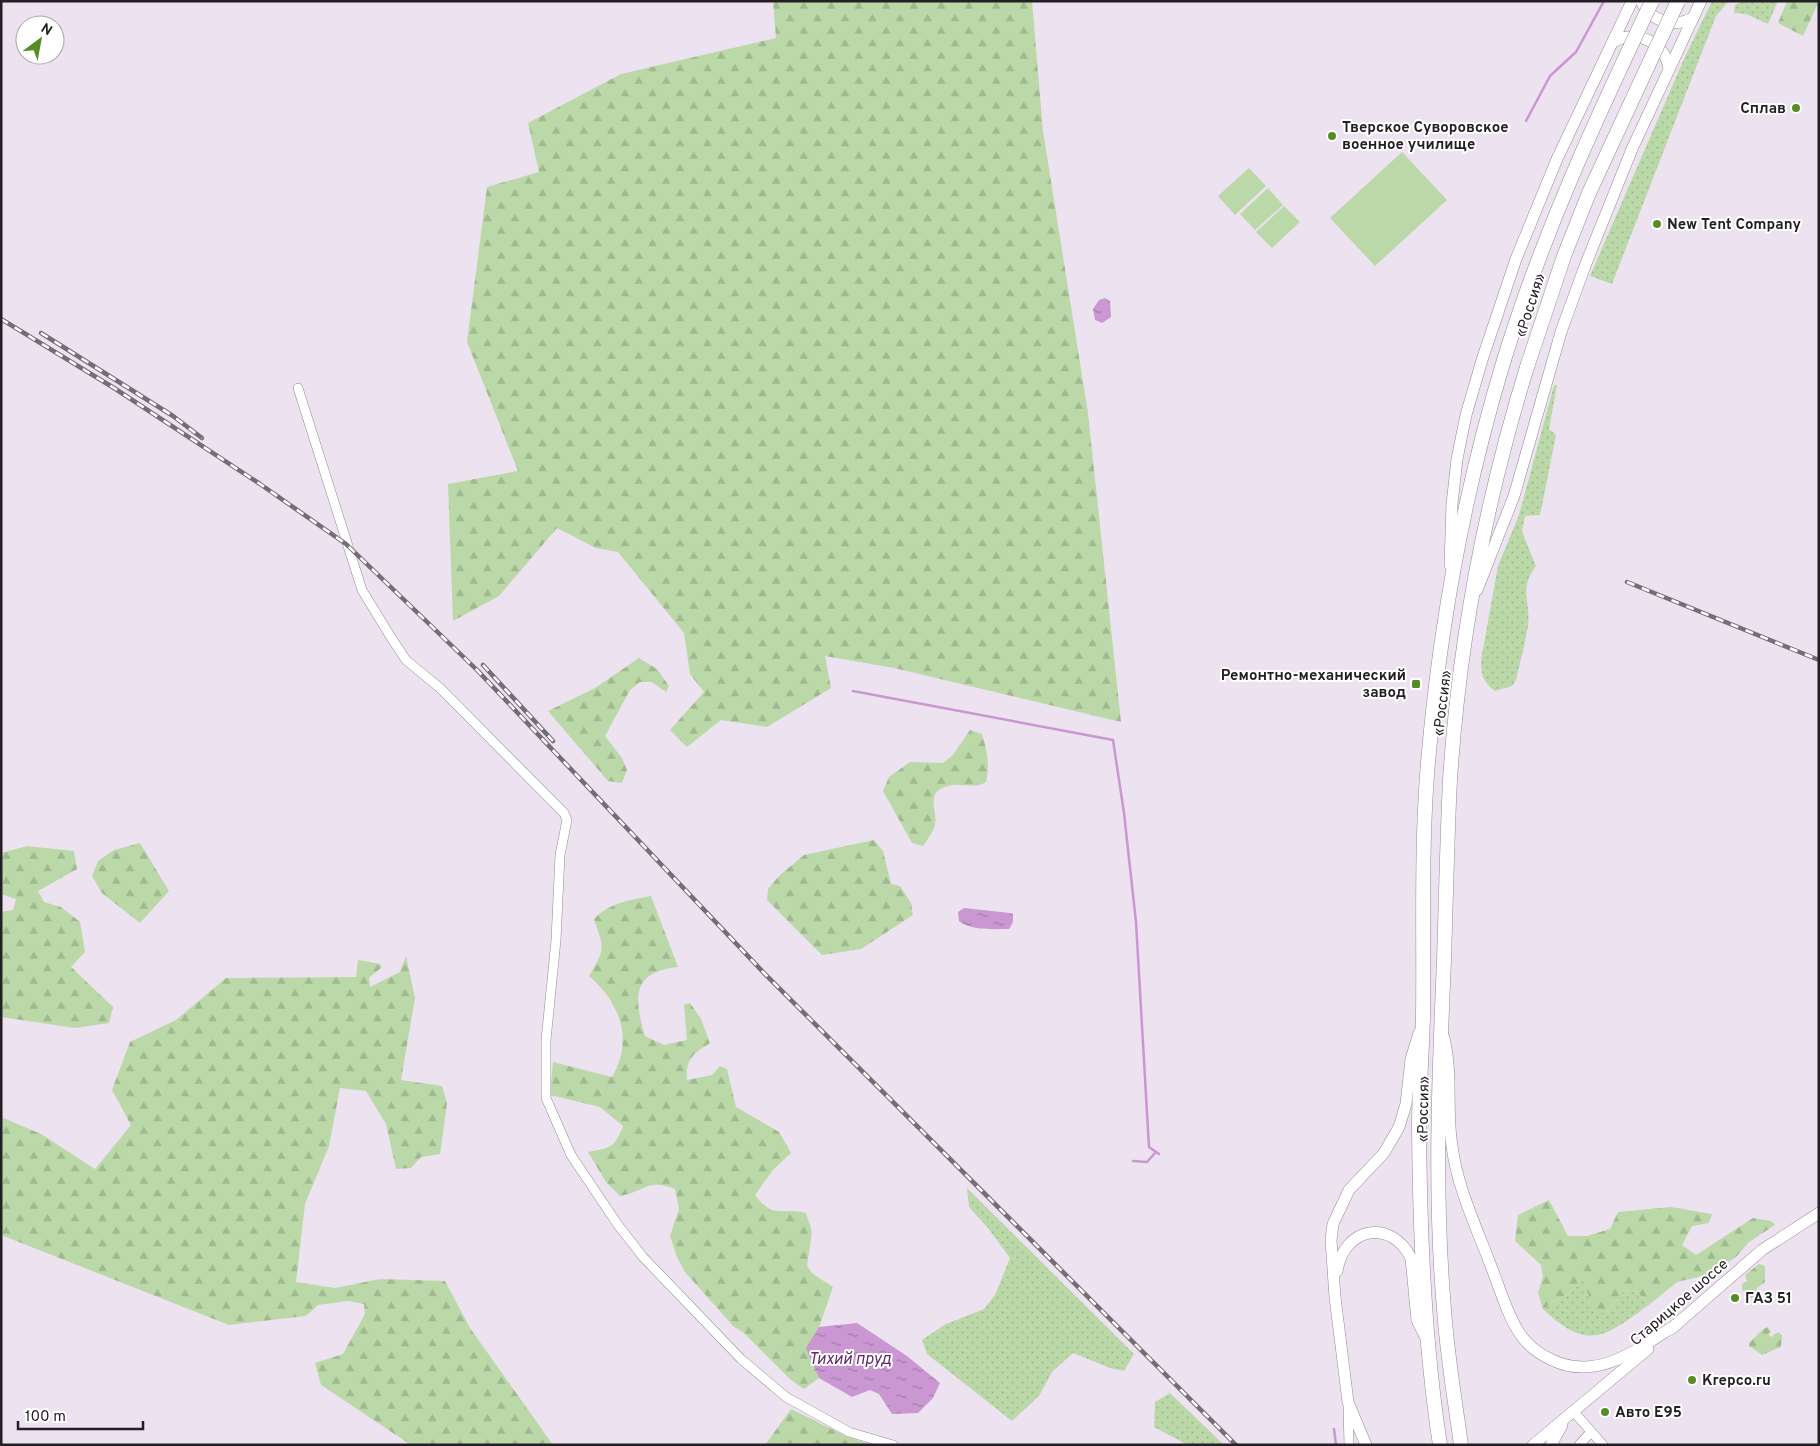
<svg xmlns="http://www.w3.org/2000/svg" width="1820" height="1446" font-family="Overpass,sans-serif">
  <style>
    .grass { fill: url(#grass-dots) }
    .forest { fill: url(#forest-firs) }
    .garden { fill: #bbd9a8 }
    .water { fill: url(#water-ripples) }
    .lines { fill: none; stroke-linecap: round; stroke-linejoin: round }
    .stream { stroke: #ca97d2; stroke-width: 2.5 }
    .minor-casing { stroke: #948a95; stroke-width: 10 }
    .major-casing { stroke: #948a95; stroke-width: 12 }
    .highway-casing { stroke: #948a95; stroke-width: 15 }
    .minor { stroke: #fff; stroke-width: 9 }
    .major { stroke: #fff; stroke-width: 11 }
    .highway { stroke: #fff; stroke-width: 14 }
    .rail-casing { stroke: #736d75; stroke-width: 4.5 }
    .rail { stroke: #fff; stroke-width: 2.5; stroke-dasharray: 8; stroke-linecap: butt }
    .highway-bridge-casing { stroke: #948a95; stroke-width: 15; stroke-linecap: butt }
    .highway-bridge { stroke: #fff; stroke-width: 14 }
    .poi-dot { fill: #568c26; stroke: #fff; stroke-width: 2 }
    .labels { text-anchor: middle; stroke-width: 4; stroke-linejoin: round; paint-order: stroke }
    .poi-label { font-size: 15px; font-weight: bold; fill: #231f24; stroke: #fff; text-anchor: start }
    .street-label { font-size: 15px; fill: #231f24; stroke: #fff }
    .water-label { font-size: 16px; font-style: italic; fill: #61236b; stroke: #fff }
  </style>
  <defs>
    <pattern id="grass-dots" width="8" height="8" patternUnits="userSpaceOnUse" patternTransform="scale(1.25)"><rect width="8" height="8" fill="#bbd9a8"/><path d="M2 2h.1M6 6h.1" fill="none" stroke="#a0ba90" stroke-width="1.8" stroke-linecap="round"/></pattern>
    <pattern id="forest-firs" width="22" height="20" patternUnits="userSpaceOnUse" patternTransform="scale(1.25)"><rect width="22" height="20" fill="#bbd9a8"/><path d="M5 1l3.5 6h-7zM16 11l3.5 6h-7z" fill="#a0ba90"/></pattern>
    <pattern id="water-ripples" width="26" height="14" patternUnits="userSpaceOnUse" patternTransform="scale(1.25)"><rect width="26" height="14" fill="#ca97d2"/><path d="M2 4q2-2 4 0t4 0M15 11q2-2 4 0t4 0" fill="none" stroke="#a47baa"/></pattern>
  </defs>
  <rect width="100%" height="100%" fill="#ede2ef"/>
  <!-- grass -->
  <g class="grass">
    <path d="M1712,1h17l-13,15 -104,268 -22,-8 94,-217z"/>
    <path d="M1742,1h36l-10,23 -22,-10 -12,-1 1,-8z"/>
    <path d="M1554,385h3l-8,44 7,6 -16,80 -15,1 -3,16 14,34c-18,24 -5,34 -8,60 -3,18 -8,36 -12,54l-4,6 -17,5c-12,-9 -14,-16 -14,-31l17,-94 21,-51z"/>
    <path d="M967,1188l167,166 -10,17 -14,-3 -37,-15 -21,19 -13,24 -27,25 -85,-67 -5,-14 22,-15 40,-16 11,-14 15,-37 -22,-30 -19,-21z"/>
    <path d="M1583,1279l24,33 17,-22 13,2 13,12c-44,32 -61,49 -107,5l28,-17z"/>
    <path d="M1170,1393l54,52h-36l-34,-18 1,-25z"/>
  </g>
  <!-- forest -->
  <g class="forest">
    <path d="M773,1h259l11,130 45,282 33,309 -227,-54 -69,-12 6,32 -64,39 -46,-7 -34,27 -17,-17 34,-38 -14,-18 -6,-41 -66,-81 -22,-4 -39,-20 -58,68 -46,25 -5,-137 70,-13 -51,-129 20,-155 52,-15 -11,-49 93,-49 155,-36z"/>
    <path d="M1787,1h32l-16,35 -25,-13z"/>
    <path d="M639,658l18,11 12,17 -3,6 -14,-10h-12l-10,8 -25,46 17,22 5,12 -5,13 -14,-2 -60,-70 47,-23z"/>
    <path d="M970,730l12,4c5,16 8,31 4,48 -12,8 -25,0 -38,4 -24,6 -10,25 -13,39 -2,7 -8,15 -12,21l-11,-3 -29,-52 6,-14 21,-15 33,1 10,-8z"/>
    <path d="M874,840l9,11 8,33 9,2 11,17 2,12 -52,34 -39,6 -55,-55 1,-11 12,-14 24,-20z"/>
    <path d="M140,843l29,48 -29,32 -38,-30 -10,-17 6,-15 16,-11z"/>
    <path d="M27,846l47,5 3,18 -39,22 6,11 17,5 19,15 5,30 -14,15 42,40 -4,16 -34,5 -74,-11v-105l12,-2 3,-11 -15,-5v-41z"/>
    <path d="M651,896l27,71c-47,5 -44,31 -33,69l19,9 23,-5 -3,-35 6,-2 11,16 9,24c-16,10 -25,16 -23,37l25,-5 8,-9 7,3 9,38 43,25 12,21 -18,17 -18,25c20,26 26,11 51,18l6,19 -5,34 6,8 20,13 -14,40 -12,21 12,30 -15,11 -13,-9 -48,-48 -9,-5 -49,-55 -8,-15 -7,-21 9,-27 -4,-20c-28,-11 -30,3 -55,7l-14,-14 -18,-30c22,-4 27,-4 35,-26l-23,-19 -50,-12 3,-33 59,15c22,-37 8,-75 -23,-101 17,-29 15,-27 5,-57 15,-16 36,-19 57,-23z"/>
    <path d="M406,956l9,42 -14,82 41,6 5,17 -7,51 -19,3 -10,11 -15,1 -10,-45 -20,-33 -26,-3 -11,58 -24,58 -9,78 39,6 45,-9 65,2 25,47 83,117h-142l-90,-60 -6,-22 28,-9 22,-40 -1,-10 -16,-3 -30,4 -12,11 -77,9 -228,-90v-118l40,17 54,35 36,-44 -19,-35 18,-48 46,-22 50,-42 130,-1 2,-17 22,4 2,3 -13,11 1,9 30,-15z"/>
    <path d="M1549,1200l19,36h19l23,-7 8,-17 53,-5 41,7 -3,9 -17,3 -10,19 14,10 57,-37 18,3 4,4 -26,17 -13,15 -26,17 -33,8 -27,22 -13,-12 -13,-2 -17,22 -12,2 -12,-35 -12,13 -28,17 -5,-16 5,-17 -2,-11 -26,-24 3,-26z"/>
    <path d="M1759,1264l6,2v16l-8,6 -3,9 -5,2 -7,-10v-5l5,-3 -2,-6z"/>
    <path d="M1768,1327l3,5 -3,2 3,3 7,-5 4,3 -1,12 -19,8 -13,-9v-3l14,-14z"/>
    <path d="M791,1409l55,27 25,9h-106z"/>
  </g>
  <!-- garden -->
  <g class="garden">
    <path d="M1402,152l45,48 -72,66 -45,-48z"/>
    <path d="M1249,168l17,18 -31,29 -17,-19z"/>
    <path d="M1268,188l15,17 -28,25 -15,-16z"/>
    <path d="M1284,206l16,16 -28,26 -16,-16z"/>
  </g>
  <!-- water -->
  <g class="water">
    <path d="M1105,298l5,3 1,16 -9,6 -7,-3 -2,-11 6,-9z"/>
    <path d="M964,908l46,5 3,1v8l-4,7c-16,0 -37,2 -50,-8l-1,-9z"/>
    <path d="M857,1323l50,33 33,27 -7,15 -15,15 -26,1 -13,-20 -9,-4 -18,7 -33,-19 -13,-30 13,-21z"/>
  </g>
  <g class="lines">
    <!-- stream -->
    <g class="stream">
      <path d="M1526,121l24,-45 26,-24 28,-51"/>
      <path d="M853,691l260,49 11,73 12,109 13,225 10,7"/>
      <path d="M1133,1161l14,1 8,-9"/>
      <path d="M1334,1429l2,16"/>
    </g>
    <!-- minor casing -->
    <g class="minor-casing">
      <g id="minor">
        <path d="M298,388l64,202 30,49 14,21 34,28 124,125 3,7 -7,35 -4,85 -10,100v58l25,57 47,70 25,32 98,102 45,38 63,35 44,13"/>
        <path d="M1348,1407l1,38"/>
        <path d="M1574,1412l29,33"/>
        <path d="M1579,1445l12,-13"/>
      </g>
    </g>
    <!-- major casing -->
    <g class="major-casing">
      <g id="major">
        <path d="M1641,1c10,21 32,27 52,17"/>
        <path d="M1613,42c23,-13 51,-1 56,26"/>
        <path d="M1450,565l2,-61 5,-45 9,-44 16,-55 34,-101 41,-100 75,-158"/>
        <path d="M1477,590l37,-94 47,-164 24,-66 47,-117 69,-148"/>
        <path d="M1444,1038c9,38 2,71 8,108 5,40 23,78 37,115 10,24 17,52 31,73 8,12 19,20 32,26 46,22 87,-12 124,-35"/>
        <path d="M1337,1271c7,-44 54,-53 74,-13l6,62 10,20"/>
        <path d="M1671,1329l91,-79 57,-37"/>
        <path d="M1366,1445l-18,-43 -13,-105 -4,-57 2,-16 16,-34 35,-37 15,-26 7,-23 5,-45 8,-26"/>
        <path d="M1533,1445l115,-96"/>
        <path d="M1551,1445l11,-20"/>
      </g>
    </g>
    <!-- highway casing -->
    <g class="highway-casing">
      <g id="highway">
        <path d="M1440,1445c-16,-105 -20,-212 -21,-318 0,-37 3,-73 4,-110 1,-80 -2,-161 4,-242 11,-140 36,-280 77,-415"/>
        <path d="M1461,1445c-6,-45 -14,-90 -17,-136 -10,-116 -5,-233 0,-349 2,-60 3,-120 6,-180 9,-139 36,-280 77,-413"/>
      </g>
    </g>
    <!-- minor -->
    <use href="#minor" class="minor"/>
    <!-- major -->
    <use href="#major" class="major"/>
    <!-- highway -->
    <use href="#highway" class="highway"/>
    <!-- rail casing -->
    <g class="rail-casing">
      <g id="rail">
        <path d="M1,319l113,69 146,96 86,60 131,126 286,302 473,473"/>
        <path d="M41,333l132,83 29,22"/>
        <path d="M1627,582l192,78"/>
        <path d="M483,665l70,76"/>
      </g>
    </g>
    <!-- rail -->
    <use href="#rail" class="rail"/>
    <!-- highway-bridge casing -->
    <g class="highway-bridge-casing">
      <g id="highway-bridge">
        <path d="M1504,360c39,-127 91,-239 148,-359"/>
        <path d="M1527,367l37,-111 25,-63 89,-192"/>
      </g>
    </g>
    <!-- highway-bridge -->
    <use href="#highway-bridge" class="highway-bridge"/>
  </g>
  <!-- markers -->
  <g class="poi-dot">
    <circle cx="1796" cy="108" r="5"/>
    <circle cx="1332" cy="136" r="5"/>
    <circle cx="1657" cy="224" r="5"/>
    <rect x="1411" y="679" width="10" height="10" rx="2.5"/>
    <circle cx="1735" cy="1298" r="5"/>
    <circle cx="1692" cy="1380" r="5"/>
    <circle cx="1605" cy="1412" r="5"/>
  </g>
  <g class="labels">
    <!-- poi labels -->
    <g class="poi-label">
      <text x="1786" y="113" text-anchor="end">Сплав</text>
      <text x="1342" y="132">Тверское Суворовское<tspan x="1342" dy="17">военное училище</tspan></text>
      <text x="1667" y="229">New Tent Company</text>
      <text x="1406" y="680" text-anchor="end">Ремонтно-механический<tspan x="1406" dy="17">завод</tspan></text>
      <text x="1745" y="1303">ГАЗ 51</text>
      <text x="1702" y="1385">Krepco.ru</text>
      <text x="1615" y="1417">Авто E95</text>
    </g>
    <!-- street labels -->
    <g class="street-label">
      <text transform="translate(1530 305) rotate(-72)" y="5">«Россия»</text>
      <text transform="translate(1442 703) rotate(-83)" y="5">«Россия»</text>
      <text transform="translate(1423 1109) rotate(-89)" y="5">«Россия»</text>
      <text transform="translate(1679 1302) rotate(-41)" y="5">Старицкое шоссе</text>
    </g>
    <!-- water labels -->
    <g class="water-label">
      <text x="850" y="1364">Тихий пруд</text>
    </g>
  </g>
  <!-- border -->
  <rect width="1820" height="1446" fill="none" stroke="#231f24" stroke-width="5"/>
  <!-- north arrow -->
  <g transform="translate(40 40) rotate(32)"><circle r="24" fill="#ffffff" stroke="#a7a5a7"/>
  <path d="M0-4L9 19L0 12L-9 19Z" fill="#568c26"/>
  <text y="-8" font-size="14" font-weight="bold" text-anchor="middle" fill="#231f24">N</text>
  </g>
  <!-- scale -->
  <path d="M18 1421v8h125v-8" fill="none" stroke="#231f24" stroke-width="2.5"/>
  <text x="25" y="1421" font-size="15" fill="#231f24" stroke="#ffffff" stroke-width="4" paint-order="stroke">100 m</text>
</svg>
